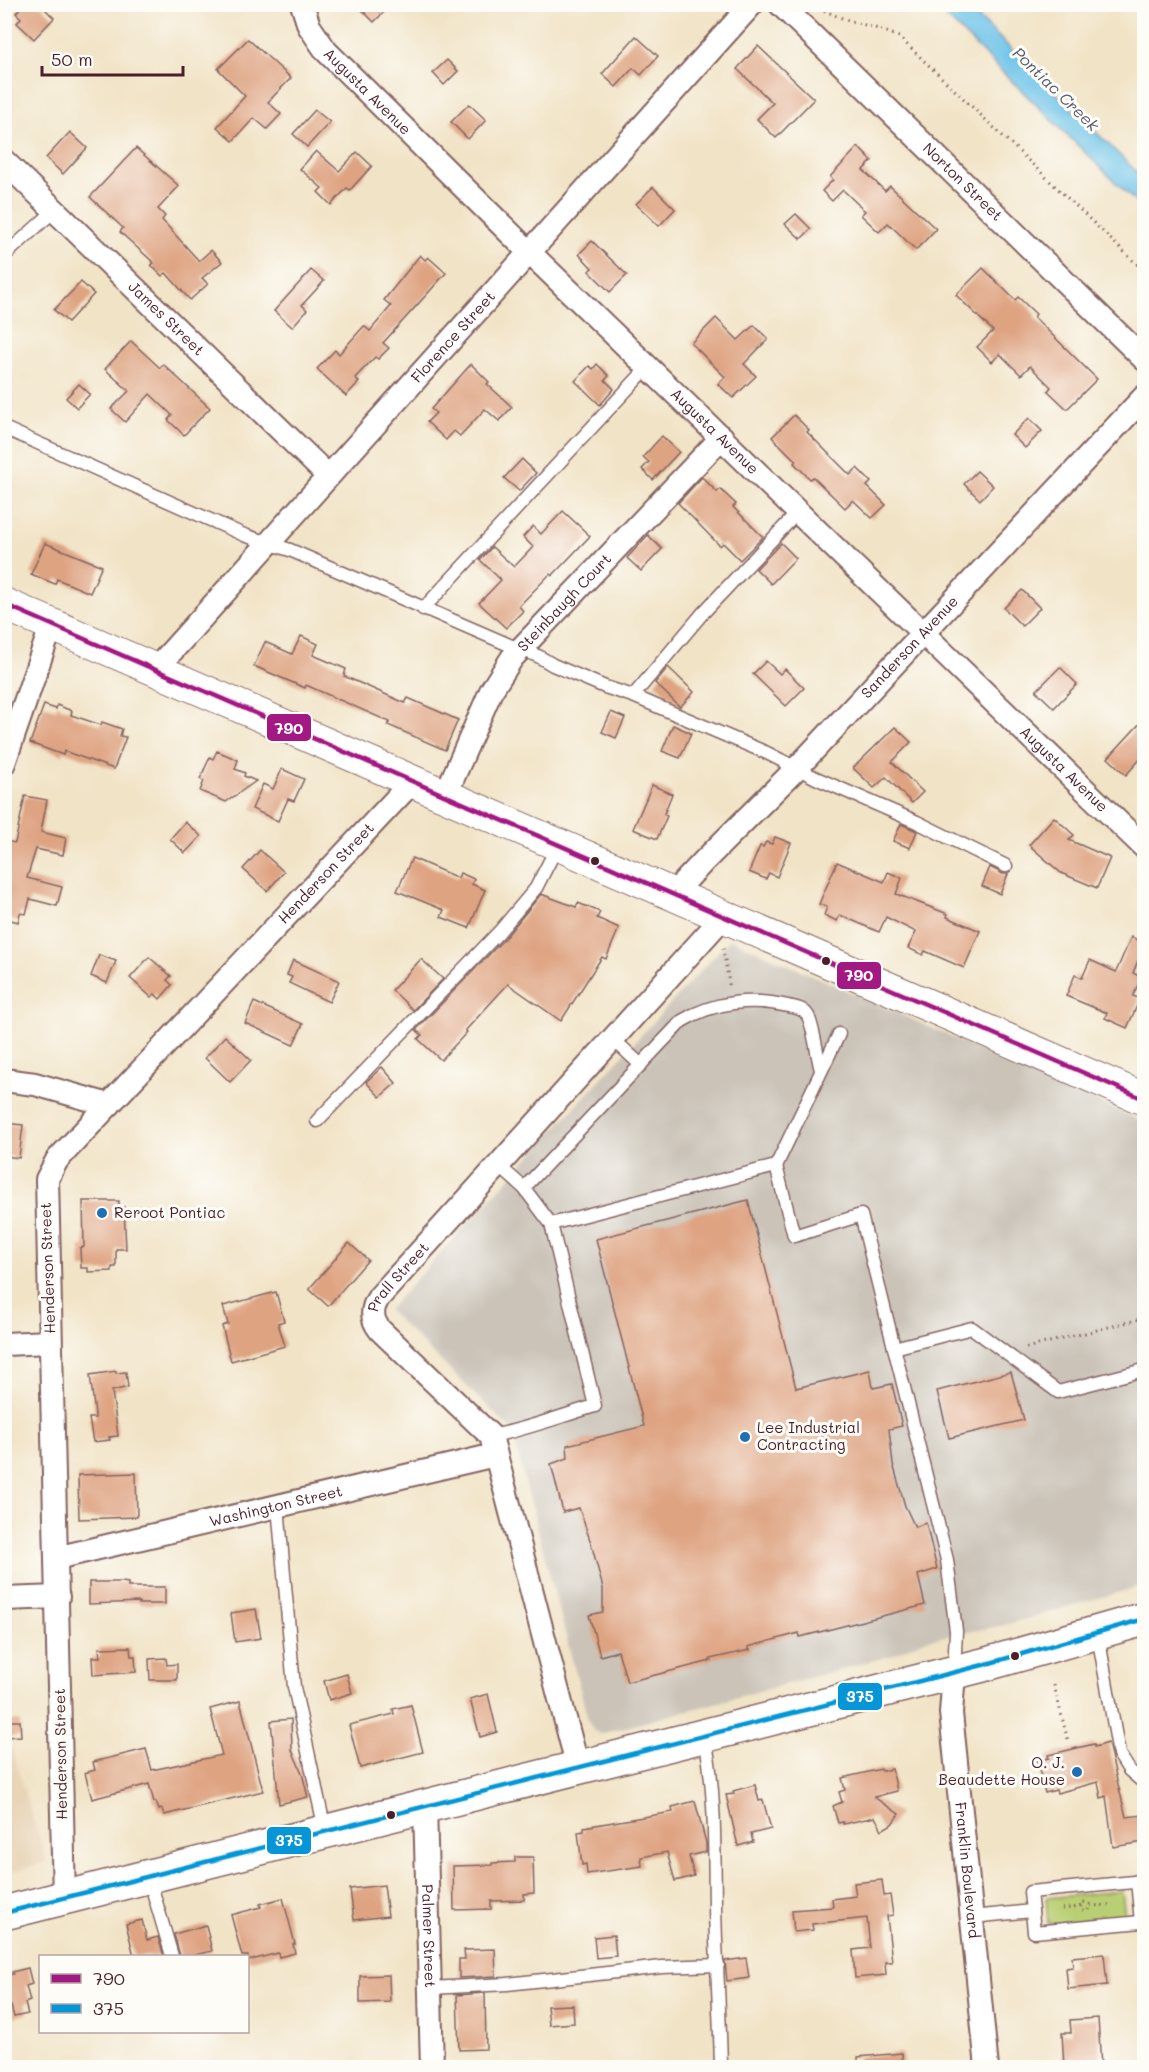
<svg xmlns="http://www.w3.org/2000/svg" width="1149" height="2072" font-family="Mali,sans-serif">
  <style>
    .built { fill: #e8d4b7 }
    .industrial { fill: #cbc3b8 }
    .green { fill: #b9cf73; stroke: #82774f; stroke-width: 1.5 }
    .water { fill: #6cc3e9; stroke: #5b718a; stroke-width: 1.5 }
    .building { fill: #dea381 }
    .lines { fill: none; stroke-linecap: round; stroke-linejoin: round }
    .service-casing { stroke: #846461; stroke-width: 15 }
    .minor-casing { stroke: #846461; stroke-width: 26 }
    .secondary-casing { stroke: #846461; stroke-width: 34 }
    .trunk-casing { stroke: #846461; stroke-width: 36 }
    .path { stroke: #846461; stroke-width: 3; stroke-dasharray: 1.5 4.5; stroke-linecap: butt }
    .service { stroke: #fff; stroke-width: 12 }
    .minor { stroke: #fff; stroke-width: 22 }
    .secondary { stroke: #fff; stroke-width: 32 }
    .trunk { stroke: #fff; stroke-width: 33 }
    .bus-1-casing { stroke: #fdfcf7; stroke-width: 9 }
    .bus-2-casing { stroke: #fdfcf7; stroke-width: 9 }
    .bus-1 { stroke: #a31984; stroke-width: 4.5 }
    .bus-2 { stroke: #0696d7; stroke-width: 4.5 }
    .bus-dot { fill: #4a1f2b; stroke: #fdfcf7; stroke-width: 2 }
    .poi-dot { fill: #1f6fb2; stroke: #fdfcf7; stroke-width: 2 }
    .labels { text-anchor: middle; stroke-width: 6; stroke-linejoin: round; paint-order: stroke }
    .street-label { font-size: 15px; fill: #4a1f2b; stroke: #fdfcf7 }
    .poi-label { font-size: 15px; fill: #4a1f2b; stroke: #fdfcf7; text-anchor: start }
    .water-label { font-size: 16px; font-style: italic; fill: #56586e; stroke: #fdfcf7 }
    .line-badge { stroke: #fdfcf7; stroke-width: 2 }
    .badge-label { font-size: 16px; text-anchor: middle; font-weight: bold; fill: #fff }
  </style>
  <rect width="100%" height="100%" fill="#fdfcf7"/>
  <filter id="ink" filterUnits="userSpaceOnUse"><feTurbulence type="fractalNoise" baseFrequency=".0167" numOctaves="2"/><feDisplacementMap in="SourceGraphic" scale="12" xChannelSelector="R" yChannelSelector="G"/><feConvolveMatrix kernelMatrix="1 2 1 2 8 2 1 2 1" color-interpolation-filters="sRGB"/></filter>
  <filter id="wash" filterUnits="userSpaceOnUse"><feTurbulence type="fractalNoise" baseFrequency=".008" numOctaves="4" result="noise"/><feDisplacementMap in="SourceGraphic" scale="24" xChannelSelector="R" yChannelSelector="G"/><feGaussianBlur stdDeviation="1.35" result="paint"/><feColorMatrix in="noise" values="0 0 0 0 0 0 0 0 0 0 0 0 0 0 0 0 0 1.4 0 .05"/><feComposite in="paint" operator="in"/></filter>
  <g filter="url(#wash)">
    <rect width="100%" height="100%" fill="#f1e3c6"/>
    <!-- built -->
    <path class="built" d="M11,1749l36,113 -42,12v-123z"/>
    <!-- industrial -->
    <path class="industrial" d="M730,939l414,183v463l-139,40 -81,15 -34,16 -290,78 -7,-4 -4,-7 -74,-280 -1,-11 -126,-122z"/>
    <!-- green -->
    <path class="green" d="M1122,1891l3,25 -77,8 -2,-26z"/>
    <!-- water -->
    <path class="water" d="M934,5h32l178,174v31z"/>
    <g id="blocks">
      <!-- building -->
      <g class="building">
        <path d="M23,4h17l14,14 -20,21 -17,-16 4,-5 -5,-5z"/>
        <path d="M356,4h36l-18,18z"/>
        <path d="M636,36l22,20 -17,19 -8,-7 -17,19 -14,-13z"/>
        <path d="M248,39l43,39 -23,24 13,12 -14,15 -13,-11 -21,23 -16,-14 28,-31 -27,-27z"/>
        <path d="M758,46l56,53 -38,39 -19,-19 16,-16 -36,-34z"/>
        <path d="M447,60l11,11 -14,14 -11,-12z"/>
        <path d="M469,104l17,16 -18,19 -17,-17z"/>
        <path d="M315,110l15,12 -23,25 -14,-13z"/>
        <path d="M70,132l17,16 -24,26 -17,-16z"/>
        <path d="M858,147l14,14 -9,9 22,21 5,-5 46,43 -20,21 -28,-27 -9,9 -18,-17 4,-4 -22,-21 -11,11 -10,-10 11,-11 -3,-3z"/>
        <path d="M136,148l43,38 -21,23 7,7 -3,4 37,41 12,-11 11,12 -20,16 6,6 -18,16 -24,-27 -4,3 -11,-11 3,-2 -34,-31 3,-4 -33,-31z"/>
        <path d="M316,151l23,20 18,-19 15,14 -22,24 -3,-2 -16,17 -13,-13 4,-4 -22,-19z"/>
        <path d="M653,187l22,22 -16,17 -23,-22z"/>
        <path d="M796,214l15,15 -10,10 -16,-15z"/>
        <path d="M592,241l35,34 -17,17 -21,-21 3,-3 -13,-14z"/>
        <path d="M420,255l5,5 3,-3 18,16 -63,70 6,5 -11,11 -3,-2 -20,21 4,4 -13,14 -29,-27 18,-19 4,4 25,-28 6,5 21,-25 -7,-6z"/>
        <path d="M983,268l32,32 3,-3 18,17 -2,3 63,62 -30,30 -19,-18 3,-4 -21,-21 -9,9 -21,-21 -8,8 -15,-15 16,-16 -37,-36z"/>
        <path d="M311,270l13,11 -22,24 5,5 -15,17 -18,-16z"/>
        <path d="M81,282l13,12 -26,28 -14,-12z"/>
        <path d="M716,318l22,22 16,-15 14,14 -24,25 12,12 -23,22 -15,-14 7,-7 -34,-34z"/>
        <path d="M131,341l29,27 3,-4 47,44 -26,27 -16,-15 4,-5 -22,-21 -25,28 -14,-13 18,-18 -24,-22z"/>
        <path d="M471,364l18,18 -2,2 25,23 -13,14 -14,-12 -25,27 -6,-5 -8,9 -19,-18 9,-9 -5,-4z"/>
        <path d="M597,364l12,12 -4,4 9,9 -14,16 -25,-24 14,-15 4,3z"/>
        <path d="M79,384l11,10 -13,14 -11,-10z"/>
        <path d="M794,415l15,15 -2,2 43,43 7,-7 14,14 -4,4 19,19 -14,13 -19,-18 -8,8 -32,-31 -3,2 -16,-16 2,-2 -24,-24z"/>
        <path d="M1029,418l13,13 -17,17 -13,-13z"/>
        <path d="M662,436l17,16 -26,28 -11,-11 7,-7 -6,-5z"/>
        <path d="M522,459l14,14 -17,18 -15,-13z"/>
        <path d="M977,471l16,15 -13,14 -16,-16z"/>
        <path d="M702,477l15,15 3,-3 16,15 -3,3 30,30 -23,23 -17,-17 -3,3 -42,-43z"/>
        <path d="M563,511l27,25 -38,40 -2,-2 -31,32 4,5 -17,17 -27,-25 22,-23 -21,-20 12,-13 22,20 19,-20 -10,-10 10,-11 8,8z"/>
        <path d="M648,535l14,14 -21,22 -14,-13z"/>
        <path d="M45,543l57,23 -12,27 -33,-14 -2,5 -24,-10z"/>
        <path d="M781,543l15,15 -25,26 -15,-15z"/>
        <path d="M1022,590l18,18 -18,18 -18,-18z"/>
        <path d="M301,636l17,8 -5,11 33,14 -2,7 61,27 3,-5 50,22 -13,30 -57,-25 2,-3 -84,-37 -1,3 -51,-22 11,-24 27,12z"/>
        <path d="M766,661l14,13 5,-5 19,19 -18,18 -33,-32z"/>
        <path d="M668,667l26,25 -14,15 -25,-24z"/>
        <path d="M1060,667l17,17 -23,24 -18,-17z"/>
        <path d="M44,705l12,4 1,-4 15,6 -1,4 30,10 1,-3 20,7 -2,7 6,1 -12,32 -50,-18 -1,4 -33,-12z"/>
        <path d="M611,712l14,6 -9,20 -14,-6z"/>
        <path d="M1144,719v36l-18,20 -18,-17z"/>
        <path d="M673,725l18,8 -11,25 -18,-7z"/>
        <path d="M895,727l16,15 -19,20 31,30 -11,11 -26,-26 -12,11 -21,-20z"/>
        <path d="M217,751l21,9 -3,9 10,4 -1,3 12,5 -30,21 -26,-11 4,-10 -4,-2 10,-22 3,2z"/>
        <path d="M282,769l22,10 -10,22 -6,-2 -10,22 -26,-12 11,-25 10,5z"/>
        <path d="M652,785l20,9 -8,20 3,2 -10,23 -24,-10z"/>
        <path d="M25,796l22,4 -6,32 25,6 -3,17 -27,-6 -9,29 35,9 -5,19 -27,-7 -4,15 -6,-1 -2,9 -14,-4v-77l11,2z"/>
        <path d="M1054,817l20,18 -5,5 41,18 -13,30 -36,-15 -32,-28z"/>
        <path d="M185,822l16,14 -16,17 -15,-14z"/>
        <path d="M901,824l16,7 -7,17 -17,-7z"/>
        <path d="M775,837l16,6 -14,34 -8,-4 -3,6 -17,-7 11,-26 3,1 3,-5 6,2z"/>
        <path d="M260,850l24,22 -17,19 -24,-22z"/>
        <path d="M412,858l46,20 2,-5 14,6 -2,5 13,6 -16,38 -28,-11 3,-7 -47,-19z"/>
        <path d="M837,862l47,20 4,-10 14,6 -6,16 52,20 -1,3 33,14 -16,37 -39,-17 -2,4 -15,-7 8,-16 -30,-15 -7,15 -39,-17 -3,6 -13,-6 3,-8 -8,-3z"/>
        <path d="M990,867l13,7h5l-8,20 -18,-8z"/>
        <path d="M541,894l35,13 2,-4 22,9 -3,6 22,10 -13,31 -4,-2 -41,64 -53,-37 -43,47 2,1 -26,28 -23,-21 4,-4 -6,-5 89,-92z"/>
        <path d="M1131,937l13,6v3l-11,27 8,4 -8,19 7,3 -13,29 -22,-10 2,-5 -41,-17 9,-21 7,3 8,-18 26,12z"/>
        <path d="M99,955l17,6 -9,22 -16,-7z"/>
        <path d="M149,957l22,19 -4,4 5,5 -12,14 -5,-5 -4,3 -21,-19z"/>
        <path d="M421,959l22,20 -30,31 -21,-20z"/>
        <path d="M293,960l46,21 -10,21 -40,-19 3,-6 -5,-2z"/>
        <path d="M254,1002l49,22 -10,21 -48,-22z"/>
        <path d="M225,1036l26,24 -21,22 -25,-24z"/>
        <path d="M382,1067l14,16 -16,14 -14,-15z"/>
        <path d="M4,1123l19,2 -4,33 -15,-2z"/>
        <path d="M748,1200l48,188 74,-18 3,18 19,-4 10,42 -13,3 4,35 12,42 10,21 11,-4 11,46 -19,6 7,30 -125,32 -1,-4 -51,14 2,3 -40,9 1,2 -84,21 -9,-31 -18,5 -11,-41 14,-3v-24l-12,-45 -12,-35 -16,4 -12,-48 17,-6 -1,-13 77,-19 -48,-187z"/>
        <path d="M83,1201h36v7l5,-1 2,42h-10v18h-4v4l-24,1v-4h-7l-1,-20 4,-1z"/>
        <path d="M349,1243l19,17 -40,46 -19,-17z"/>
        <path d="M276,1292l8,29 -6,2 7,23 -54,15 -9,-35 6,-2 -5,-18z"/>
        <path d="M116,1371v2l10,-1 2,15 -16,4 6,45 -9,1 1,3 -17,2 -4,-24h6v-4l-5,-39z"/>
        <path d="M1011,1372l13,48 -75,18 -12,-47z"/>
        <path d="M136,1473l1,44 -58,2 -1,-44z"/>
        <path d="M89,1582h33l6,1v4h37v17h-26v-2l-50,2z"/>
        <path d="M256,1609l5,29 -26,4 -4,-29z"/>
        <path d="M130,1647l1,9h4l1,16 -43,3 -1,-18h8l-1,-9z"/>
        <path d="M166,1658l1,7 10,-1v16h-27l-1,-21z"/>
        <path d="M347,1674l5,19 -23,7 -5,-19z"/>
        <path d="M488,1694l9,38 -17,5 -10,-38z"/>
        <path d="M240,1701l23,90 -99,24 -2,-6 -3,1 -3,-8h-2l-5,-18 -57,15 -7,-26 10,-3 -2,-8 53,-13 6,21 70,-15 -12,-46z"/>
        <path d="M411,1705l12,47 -63,16 -11,-43 45,-11 -1,-5z"/>
        <path d="M291,1719l1,31 10,23 6,24 -29,7 -8,-83z"/>
        <path d="M4,1721h16l1,15 -17,1z"/>
        <path d="M1108,1743l18,74 18,-2v27l-31,5 -7,-51 -5,2 -3,-16 -41,11 -1,-3 -11,3 -8,-32 12,-3 -1,-3 46,-11 1,3z"/>
        <path d="M881,1769l1,2 10,-2 5,22 -23,6 25,17 -7,10 -10,6 -7,-13 -32,7v-2l-5,1 -5,-17 9,-4 -3,-10 6,-2 -3,-12z"/>
        <path d="M755,1785l4,16 4,-1 8,29 -20,5 2,8 -15,4 -12,-51 8,-1 -1,-3z"/>
        <path d="M695,1801l11,42v9l-17,4 5,20 -19,5 -8,-29 -26,5 1,9 -55,8 -1,-10 -4,1 -4,-33 6,-1v-4l89,-15 -1,-5z"/>
        <path d="M515,1857h18l1,36 -10,1v6l-33,1v8l-37,1 -1,-44 39,-1v-2l23,-1z"/>
        <path d="M882,1880l2,16 6,-1 3,20 -6,1 5,46h-7l1,13 -31,3 -2,-28 17,-2 -3,-30 -55,6 1,6 -19,2 -2,-22 41,-3 -1,-8 24,-3 -2,-13z"/>
        <path d="M384,1885l4,31 -34,4 -4,-31z"/>
        <path d="M283,1898l12,46h-2l2,9 -16,4 -1,-4 -30,8v-5h-6l-11,-41 30,-8 -1,-3z"/>
        <path d="M142,1920l5,20 11,-3 6,19h-30l-8,-32z"/>
        <path d="M206,1925l6,26 -22,5h-10l-6,-22z"/>
        <path d="M614,1935l2,21 -20,2 -2,-21z"/>
        <path d="M495,1949l1,27 -37,2v-19h6l-1,-9z"/>
        <path d="M1104,1954l3,31 -39,4 -2,-21 7,-1 -1,-10z"/>
        <path d="M746,1958l3,20 -22,3 -2,-20z"/>
        <path d="M28,1968l4,16 -6,2 4,15 -5,2 3,11 -14,3 -3,-11 -7,2v-32l9,-2 -1,-2z"/>
        <path d="M389,1975l1,27 -30,1v-27z"/>
        <path d="M485,1993l1,56 -27,1 -2,-55z"/>
        <path d="M573,2005l1,18 -25,2 -2,-19z"/>
        <path d="M1098,2018l3,49h-37l-2,-34h9l-1,-13z"/>
        <path d="M902,2053l1,14h-45v-10z"/>
      </g>
    </g>
  </g>
  <g filter="url(#ink)">
    <use href="#blocks" fill-opacity="0" stroke="#846461" stroke-width="1.5"/>
    <g class="lines">
      <!-- service casing -->
      <g class="service-casing">
        <g id="service">
          <path d="M4,256l51,-46"/>
          <path d="M4,428l240,107 46,15 217,94 31,12 15,9 52,22 28,9 134,57 49,25 101,44 89,44"/>
          <path d="M423,609l226,-243"/>
          <path d="M633,696l69,-82 97,-103"/>
          <path d="M613,1039l28,26"/>
          <path d="M317,1121l182,-189 37,-44 22,-43"/>
          <path d="M498,1165l26,23 27,36"/>
          <path d="M776,1166l63,-132"/>
          <path d="M524,1188l158,-167c31,-19 70,-24 106,-15 8,2 15,2 20,10 6,12 9,40 13,54"/>
          <path d="M894,1348l78,-20 86,64 86,-22"/>
          <path d="M491,1436c34,-6 70,-20 104,-30l-44,-182 225,-58 18,70 67,-21 86,345 9,71 -2,40"/>
          <path d="M278,1506l16,181 31,143"/>
          <path d="M1098,1635l21,119 10,16 15,13"/>
          <path d="M705,1737c11,59 9,110 10,169 1,54 5,108 6,162"/>
          <path d="M149,1878l23,78"/>
          <path d="M1032,1911l2,21 107,-10 -4,-41"/>
          <path d="M972,1917l60,-6 -2,-19 114,-11"/>
          <path d="M430,1988l77,-4 155,-17 56,-2"/>
        </g>
      </g>
      <!-- minor casing -->
      <g class="minor-casing">
        <g id="minor">
          <path id="s1" d="M302,4l7,22 17,25 203,201 615,595"/>
          <path id="s2" d="M780,4l364,355"/>
          <path id="s3" d="M4,161l324,315"/>
          <path id="s4" d="M155,670l597,-666"/>
          <path d="M4,763l48,-139"/>
          <path id="s5" d="M445,796l46,-105 21,-33 210,-221"/>
          <path id="s6" d="M673,894l31,-33 93,-93 347,-371"/>
          <path d="M4,1080l31,4 74,21"/>
          <path d="M4,1344l46,-2"/>
          <path id="s7" d="M56,1558l439,-103"/>
          <path d="M4,1599l54,-2"/>
          <path id="s8" d="M954,1673l-3,40 36,355"/>
          <path id="s9" d="M578,1768l-87,-332 -111,-106c-9,-11 -9,-21 -1,-33l345,-381"/>
          <path id="s10" d="M425,1806l7,262"/>
          <path id="s11" d="M64,1898l-17,-719 10,-19 355,-378"/>
        </g>
      </g>
      <!-- secondary casing -->
      <g class="secondary-casing">
        <path id="secondary" d="M4,604l1140,495"/>
      </g>
      <!-- trunk casing -->
      <g class="trunk-casing">
        <path id="trunk" d="M4,1913l979,-248 161,-46"/>
      </g>
      <!-- path -->
      <g class="path">
        <path d="M814,4c25,18 58,20 85,33l245,234"/>
        <path d="M723,948l7,41"/>
        <path d="M1026,1348l118,-30"/>
        <path d="M1054,1685l14,56"/>
        <path d="M1090,1906l19,-1"/>
        <path d="M1062,1909l18,-2"/>
        <path d="M1084,1911l-4,-4 3,-5 7,2 -2,6"/>
      </g>
      <!-- service -->
      <use href="#service" class="service"/>
      <!-- minor -->
      <use href="#minor" class="minor"/>
      <!-- secondary -->
      <use href="#secondary" class="secondary"/>
      <!-- trunk -->
      <use href="#trunk" class="trunk"/>
      <!-- bus-1 casing -->
      <g class="bus-1-casing">
        <path id="bus-1" d="M4,604l1140,495"/>
      </g>
      <!-- bus-2 casing -->
      <g class="bus-2-casing">
        <path id="bus-2" d="M4,1913l979,-248 161,-46"/>
      </g>
      <!-- bus-1 -->
      <use href="#bus-1" class="bus-1"/>
      <!-- bus-2 -->
      <use href="#bus-2" class="bus-2"/>
    </g>
  </g>
  <!-- markers -->
  <g class="bus-dot">
    <circle cx="595" cy="861" r="5"/>
    <circle cx="826" cy="961" r="5"/>
    <circle cx="1015" cy="1656" r="5"/>
    <circle cx="391" cy="1815" r="5"/>
  </g>
  <g class="poi-dot">
    <circle cx="102" cy="1213" r="6"/>
    <circle cx="745" cy="1437" r="6"/>
    <circle cx="1077" cy="1772" r="6"/>
  </g>
  <g class="labels">
    <!-- street labels -->
    <g class="street-label">
      <text dy="5" stroke="none"><textPath href="#s1" startOffset="111">Augusta Avenue</textPath></text>
      <text dy="5" stroke="none"><textPath href="#s2" startOffset="255">Norton Street</textPath></text>
      <text dy="5" stroke="none"><textPath href="#s3" startOffset="226">James Street</textPath></text>
      <text dy="5" stroke="none"><textPath href="#s4" startOffset="447">Florence Street</textPath></text>
      <text dy="5" stroke="none"><textPath href="#s1" startOffset="597">Augusta Avenue</textPath></text>
      <text dy="5" stroke="none"><textPath href="#s5" startOffset="230">Steinbaugh Court</textPath></text>
      <text dy="5" stroke="none"><textPath href="#s6" startOffset="342">Sanderson Avenue</textPath></text>
      <text dy="5" stroke="none"><textPath href="#s1" startOffset="1083">Augusta Avenue</textPath></text>
      <text dy="5" stroke="none"><textPath href="#s11" startOffset="1134">Henderson Street</textPath></text>
      <text transform="translate(48 1268) rotate(-92)" y="5">Henderson Street</text>
      <text dy="5" stroke="none"><textPath href="#s9" startOffset="560">Prall Street</textPath></text>
      <text dy="5" stroke="none"><textPath href="#s7" startOffset="226">Washington Street</textPath></text>
      <text transform="translate(61 1754) rotate(-91)" y="5">Henderson Street</text>
      <text dy="5" stroke="none"><textPath href="#s8" startOffset="198">Franklin Boulevard</textPath></text>
      <text dy="5" stroke="none"><textPath href="#s10" startOffset="130">Palmer Street</textPath></text>
    </g>
    <!-- poi labels -->
    <g class="poi-label">
      <text x="114" y="1218">Reroot Pontiac</text>
      <text x="757" y="1433">Lee Industrial<tspan x="757" dy="17">Contracting</tspan></text>
      <text x="1065" y="1768" text-anchor="end">O. J.<tspan x="1065" dy="17">Beaudette House</tspan></text>
    </g>
    <!-- water labels -->
    <g class="water-label">
      <text transform="translate(1056 89) rotate(44)" y="6">Pontiac Creek</text>
    </g>
  </g>
  <g class="line-badge">
    <rect x="266" y="713" width="46" height="29" rx="6" fill="#a31984"/>
    <rect x="836" y="961" width="46" height="29" rx="6" fill="#a31984"/>
    <rect x="837" y="1682" width="46" height="29" rx="6" fill="#0696d7"/>
    <rect x="266" y="1826" width="46" height="29" rx="6" fill="#0696d7"/>
  </g>
  <g class="badge-label">
    <text x="289" y="734">790</text>
    <text x="859" y="981">790</text>
    <text x="860" y="1702">375</text>
    <text x="289" y="1846">375</text>
  </g>
  <!-- margin -->
  <rect width="1149" height="2072" fill="none" stroke="#fdfcf7" stroke-width="24"/>
  <!-- legend -->
  <rect x="39" y="1955" width="210" height="78" fill="#fdfcf7" stroke="#b5a4a5" stroke-width="1.5"/>
  <rect x="51" y="1974" width="30" height="9" fill="#a31984" stroke="#b5a4a5" stroke-width="1.5"/>
  <text x="93" y="1985" font-size="18" fill="#4a1f2b">790</text>
  <rect x="51" y="2004" width="30" height="9" fill="#0696d7" stroke="#b5a4a5" stroke-width="1.5"/>
  <text x="93" y="2015" font-size="18" fill="#4a1f2b">375</text>
  <!-- scale -->
  <path d="M42 66v9h141v-9" fill="none" stroke="#4a1f2b" stroke-width="3"/>
  <text x="51" y="66" font-size="18" fill="#4a1f2b" stroke="#fdfcf7" stroke-width="4.5" paint-order="stroke">50 m</text>
</svg>
